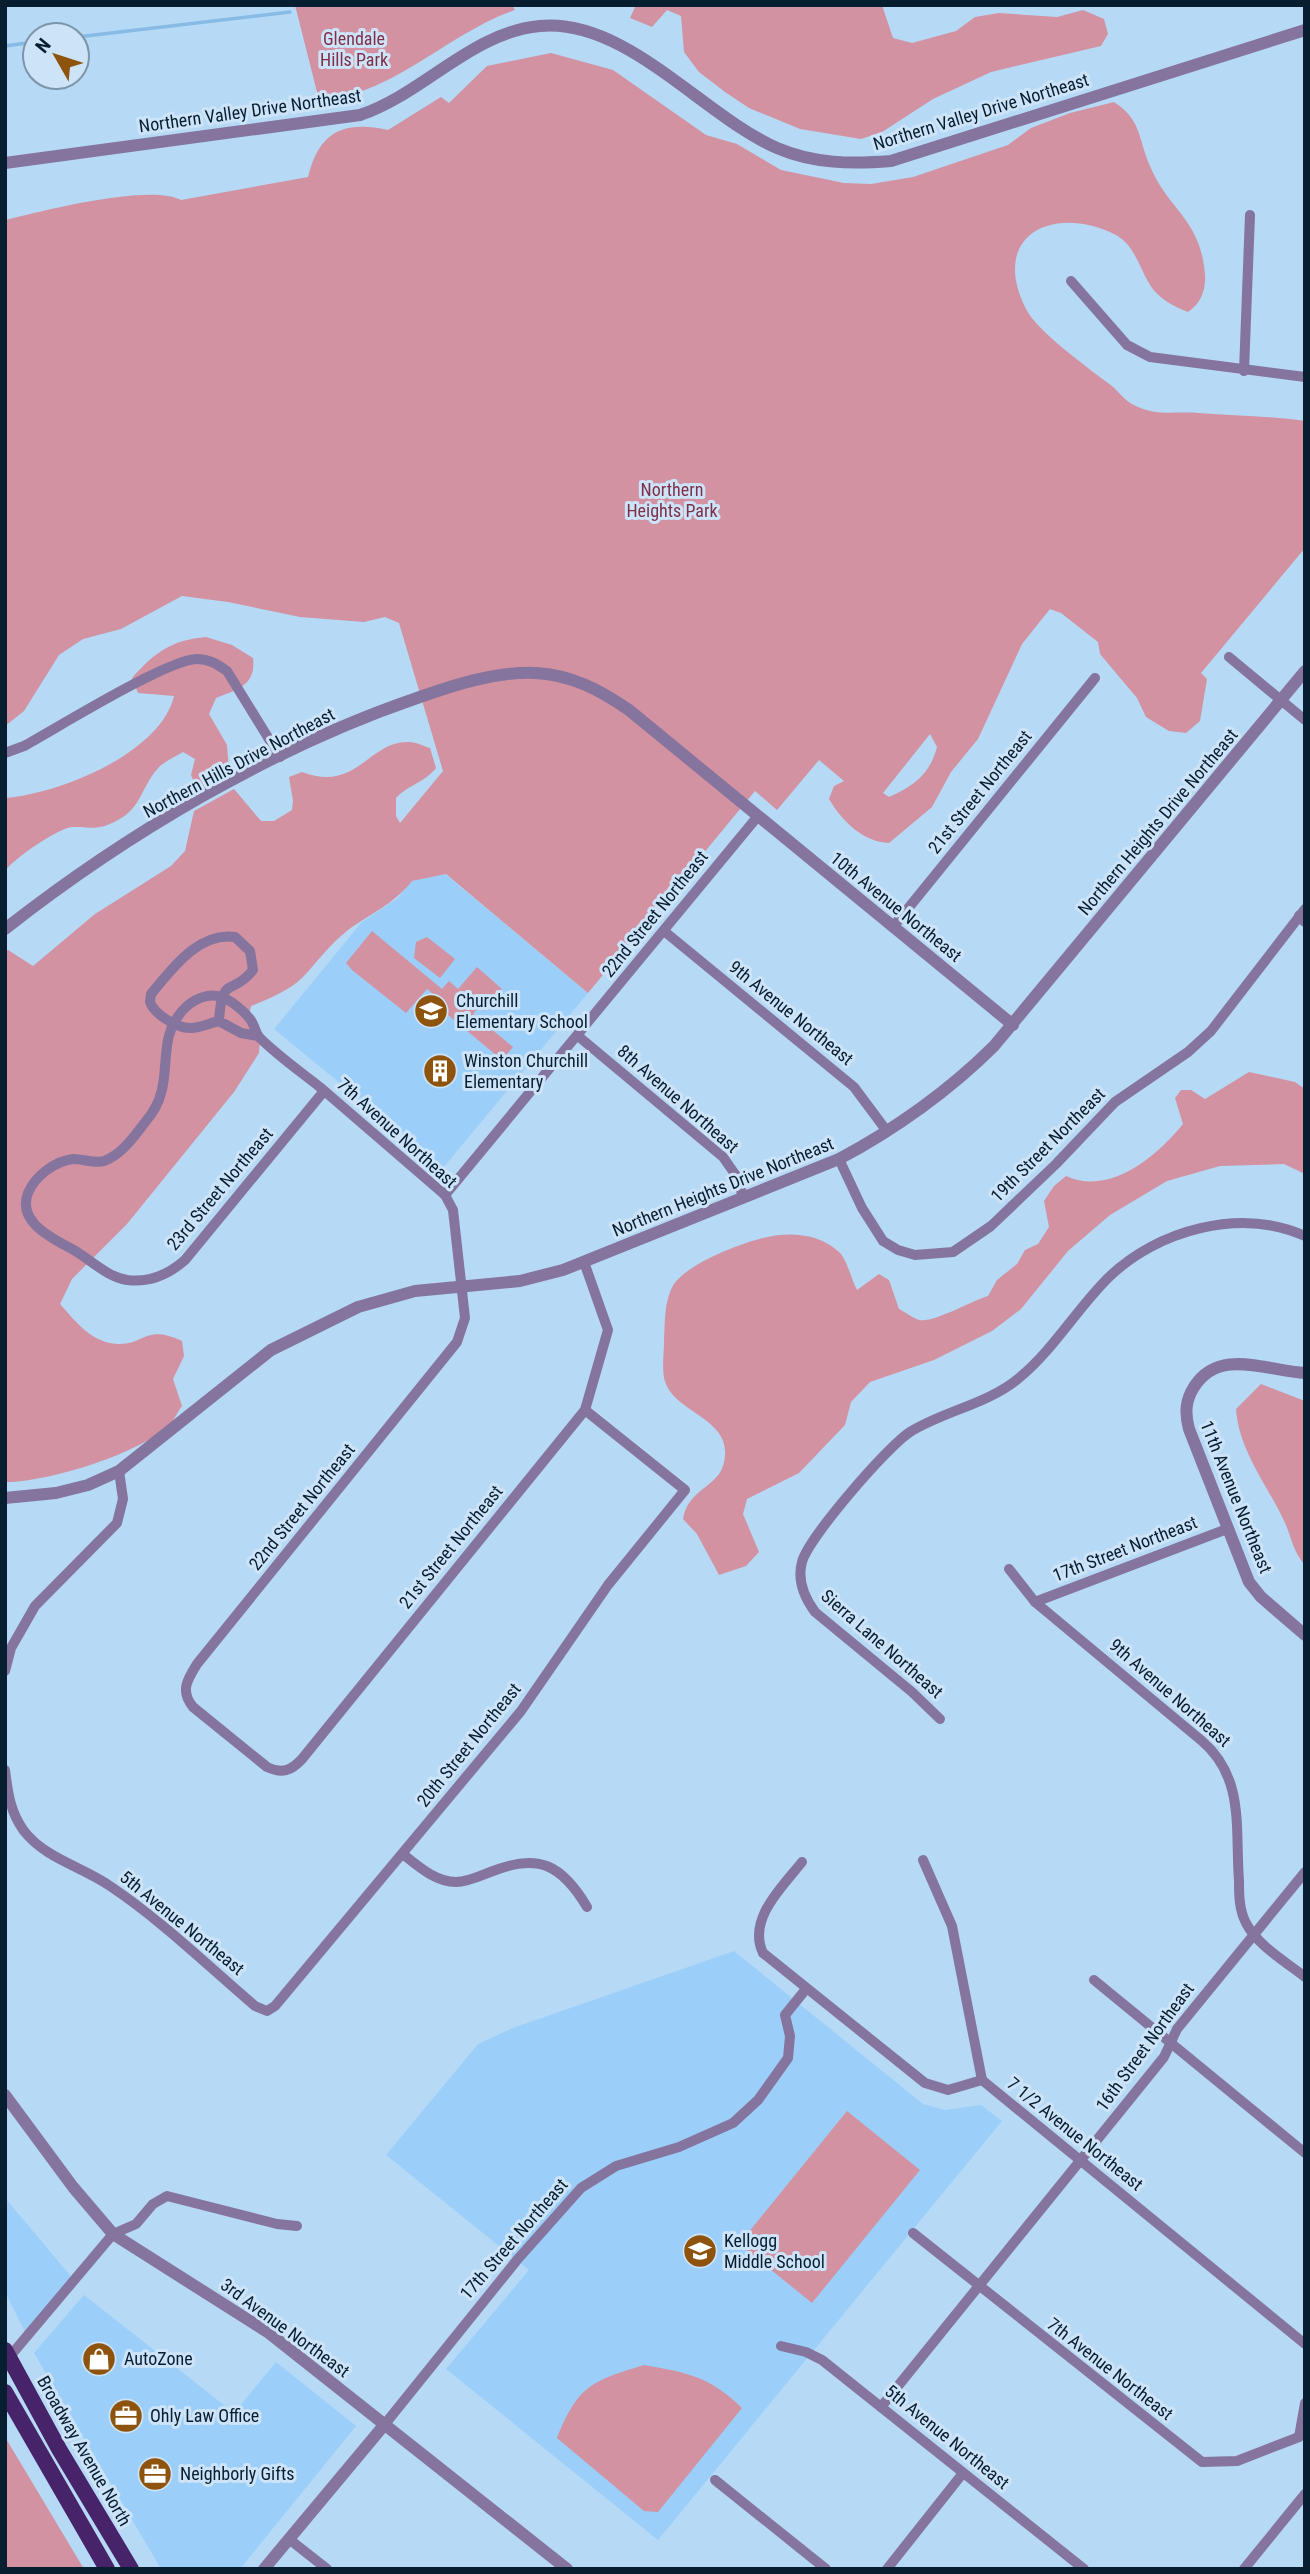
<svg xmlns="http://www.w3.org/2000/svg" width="1310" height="2574" font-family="'Roboto Condensed',sans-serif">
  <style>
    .built { fill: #9bcff9 }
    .green { fill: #d292a1; fill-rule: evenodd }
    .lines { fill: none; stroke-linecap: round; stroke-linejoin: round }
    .stream { stroke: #87bbe6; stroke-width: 3.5 }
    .minor { stroke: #85749d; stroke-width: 10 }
    .tertiary { stroke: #85749d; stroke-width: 12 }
    .primary { stroke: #47236a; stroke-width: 16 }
    .labels { text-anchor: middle; stroke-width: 6; stroke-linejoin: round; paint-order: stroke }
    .park-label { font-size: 18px; fill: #7f3048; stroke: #cde4f8 }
    .street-label { font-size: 18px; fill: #061e2f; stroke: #cde4f8 }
    .poi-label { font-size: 18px; fill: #061e2f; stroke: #cde4f8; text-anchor: start }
  </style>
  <rect width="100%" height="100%" fill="#b6d9f5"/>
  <!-- built -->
  <g class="built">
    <path d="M445,874l143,119 -145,175 -169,-139 88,-107 36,-24 13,-17z"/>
    <path d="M734,1951l189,153 22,6 36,-5 21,16 -344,419 -212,-171 83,-99 -143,-115 92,-111 35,-16z"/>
    <path d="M5,2198l69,82 -47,56 -22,-44z"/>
    <path d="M84,2295l150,118 42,-51 80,64 -116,143h-79l-127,-216z"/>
  </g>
  <!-- green -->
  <g class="green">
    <path d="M295,5h217l3,5c-69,24 -122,86 -196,90z"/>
    <path d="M636,5h246l11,33 19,5 44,-12 19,-14 24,-4 58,4 26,-7 21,9 4,15 -7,12 -110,26 -58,27 -51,33 -21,7 -61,-10 -51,-21 -24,-16 -26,-20 -15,-20 -3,-36 -14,-6 -15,17 -22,-9z"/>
    <path d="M551,53l62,17 93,65 31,9 44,26 63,13 27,1 42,-7 95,-32 23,-17 39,-15 44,-11c28,18 24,37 36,64 18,44 51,53 55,109 1,16 -5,29 -17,37 -15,-6 -29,-13 -38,-27 -11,-17 -15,-41 -36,-51 -62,-30 -125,2 -88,75 11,22 62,59 82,74 9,6 15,16 24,21 22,13 43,7 67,9 35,3 72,3 106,8v127l-104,125 6,6 -7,42 -14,12 -17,-2 -23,-14 -9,-19 -37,-44 -2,-12 -37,-29 -11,-4 -28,35 -44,95 -27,33 -19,35 -43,36c-26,-1 -47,-22 -60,-44l5,-13 10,-5 -25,-21 -42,50 -22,-19 -167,202 -142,-119 -34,7c-18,23 -42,33 -64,49 -19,15 -29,30 -45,47 -14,14 -35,22 -52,29l-3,14 13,11 -2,22 -25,39 -107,132 -55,55 -12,25c16,18 32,39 58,40 27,1 27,-20 64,-3l2,15 -11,23 9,27c-4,5 -7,13 -12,18 -27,29 -125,59 -165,58v-531l3,-1 25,16 62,-52 76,-48 14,-15 9,-40 40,-22 27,32h13l18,-11 1,-9 -4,-24 13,-5c55,21 66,-31 107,-30 7,0 14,4 21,6l6,20c-12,15 -28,17 -40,30v18l4,7 43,-52 -44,-148 -14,-6 -21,5 -64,-5 -72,-15 -46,-6 -61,33 -38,10 -24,16 -35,56 -19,15v-506c36,-9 146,-37 176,-20l127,-23c11,-45 35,-57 80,-47l53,-33 8,6 38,-37zM930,734l7,13c-7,27 -23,39 -48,50l-6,-4z"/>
    <path d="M206,637l26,8 21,13c3,27 -14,31 -37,40l-7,16 18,31 2,26 -13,15 -17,8 -8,-19 4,-16 -12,-7c-7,4 -17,9 -23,14 -18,18 -18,42 -42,54 -22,12 -26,6 -46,7 -14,1 -60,33 -67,44v-73c54,-4 156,-45 169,-102l-36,-3 -6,-15c23,-26 40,-38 74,-41z"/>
    <path d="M372,931l70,58 7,-8 9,8 19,-22 25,22 -18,22 -5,-4 -6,7 40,33 -11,13 -66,-55 4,-5 -13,-11 -21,24 -54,-43 -6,-7z"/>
    <path d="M427,937l28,22 -15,19 -26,-20 2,-16z"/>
    <path d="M1249,1072l46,10 10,7v85l-21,-10 -64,2 -53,15 -57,34 -42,36 -47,58 -29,22 -58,29 -64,22 -19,20 -6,23 -46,48 -52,26 -4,15 16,38 -13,14 -27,9 -22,-41 -14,-15c6,-34 41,-31 42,-64 3,-36 -48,-43 -59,-71 -5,-11 -2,-30 -2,-42 1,-19 0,-42 10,-58 15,-22 78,-46 105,-49 20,-2 43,1 60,17 8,7 12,27 18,38l22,-16 10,6 10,29c6,3 14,9 20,11 15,3 52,-19 69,-24l9,-16 20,-16 8,-14 13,-6 11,-17 -5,-26 10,-15 12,-10c44,20 90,-19 117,-52l-8,-26 6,-8h10l14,9z"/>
    <path d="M1261,1384l44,17v164c-11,-12 -13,-25 -19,-40 -17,-38 -47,-73 -50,-116z"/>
    <path d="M847,2111l73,59 -108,133 -73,-59z"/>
    <path d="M644,2365c44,8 65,11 98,43l-84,104 -14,-1 -87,-73c21,-52 34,-57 87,-73z"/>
    <path d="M5,2437l79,132h-79z"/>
  </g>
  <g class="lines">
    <!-- stream -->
    <g class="stream">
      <path d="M77,37l213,-25"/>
      <path d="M5,46l30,-4"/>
    </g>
    <!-- minor -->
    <g class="minor">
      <path d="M1071,281l56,64 23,12 155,20"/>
      <path d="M1244,371l6,-156"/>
      <path d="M1229,657l76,63"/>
      <path d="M5,753l19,-7c33,-18 144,-87 173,-87 12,0 20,5 30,12l53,86"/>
      <path d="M893,927l202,-249"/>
      <path d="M664,931l190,156 32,43"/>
      <path d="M219,1021c3,-48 13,-24 34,-51l-3,-19 -15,-14c-37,-5 -63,32 -84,57l-1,8c4,12 28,27 41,26 9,0 19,-5 28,-7l22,12 17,3"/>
      <path d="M578,1036l145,121 14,20 6,20"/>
      <path d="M324,1091l-139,169c-17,15 -35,23 -58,20 -19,-3 -34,-18 -50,-28 -20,-12 -61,-28 -49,-59 7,-17 27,-32 45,-34 11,0 21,5 31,2 18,-6 31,-26 42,-40 33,-38 6,-77 37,-111 9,-10 25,-18 38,-13 10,3 23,14 29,22 5,6 5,14 10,19 18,18 41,34 61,50 42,36 83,72 124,107l8,15 12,108 -8,24 -260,322c-10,16 -17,27 -4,43l74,60c15,7 24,4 35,-8l283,-349 23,-80 -24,-68"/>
      <path d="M839,1159l23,49 21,33 15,9 17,5 38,-3 38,-26 65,-62 59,-62 73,-50 23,-21 94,-122"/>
      <path d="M445,1195l313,-379"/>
      <path d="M1009,1569l26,33 167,139c43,37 33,87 37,140 0,13 0,29 7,42 11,22 40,39 59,54"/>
      <path d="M1035,1602l192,-73"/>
      <path d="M5,1671l6,-23 24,-42 82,-83 6,-24 -4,-28"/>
      <path d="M940,1719l-28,-27 -97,-80c-11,-15 -18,-32 -13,-50 6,-24 86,-116 108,-130 34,-21 78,-28 109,-54 35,-29 57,-68 89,-100 49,-48 132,-71 197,-42"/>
      <path d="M5,1770c3,23 5,42 19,61 22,28 57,35 86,55 51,34 98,80 145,120l12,5 8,-5 246,-295 87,-126 77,-95 -100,-80"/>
      <path d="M404,1855c15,12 32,27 52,27 13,0 26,-7 37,-11 46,-18 69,-6 94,36"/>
      <path d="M923,1860l29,66 30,154"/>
      <path d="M802,1862c-19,24 -55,57 -39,91l162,130 23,7 34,-10"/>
      <path d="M1094,1980l211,173"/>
      <path d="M982,2080l323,264"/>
      <path d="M913,2233l289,229 35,-1 62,-24"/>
      <path d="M781,2346l25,6 16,8 262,209"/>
      <path d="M6,2361l107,-127 23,-10 17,-20 14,-8 110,28 20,2"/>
      <path d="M881,2407l283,-350 13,-28 128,-157"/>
      <path d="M385,2424l132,-164 64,-72 35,-22 63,-19 54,-24 25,-23 30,-42 2,-22 -5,-21 21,-26"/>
      <path d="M1299,2437l6,-34"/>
      <path d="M715,2480l111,89"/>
      <path d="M289,2539l38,30"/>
      <path d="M887,2569l76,-96"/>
      <path d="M1244,2569l61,-75"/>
    </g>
    <!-- tertiary -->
    <g class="tertiary">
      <path d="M5,163l355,-48c63,-21 112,-83 180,-89 86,-8 162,89 237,122 37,16 75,16 114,13l414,-131"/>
      <path d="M1300,916l5,5"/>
      <path d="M5,929c121,-95 266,-181 412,-231 37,-13 79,-27 119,-25 36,2 64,17 93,37l384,315"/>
      <path d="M1305,1373c-38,-2 -86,-26 -111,14 -9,14 -9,27 -5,42l60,153 12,15 44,38"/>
      <path d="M5,1498l51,-5 32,-8 31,-14 152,-121 87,-43 57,-16 105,-10 43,-11 276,-111c55,-29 111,-69 155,-113l311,-375"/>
      <path d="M5,2095l68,92 40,47 156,99 298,236"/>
      <path d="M264,2569l121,-145"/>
    </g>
    <!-- primary -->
    <g class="primary">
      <path d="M5,2350l54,99 72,120"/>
      <path d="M5,2392l102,177"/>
    </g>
  </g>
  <!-- icons -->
  <defs>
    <g id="school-disc" transform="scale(1.75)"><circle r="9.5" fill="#8e540e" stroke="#cde4f8"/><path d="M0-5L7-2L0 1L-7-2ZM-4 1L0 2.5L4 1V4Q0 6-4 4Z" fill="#fff"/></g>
    <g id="building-disc" transform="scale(1.75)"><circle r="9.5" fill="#8e540e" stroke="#cde4f8"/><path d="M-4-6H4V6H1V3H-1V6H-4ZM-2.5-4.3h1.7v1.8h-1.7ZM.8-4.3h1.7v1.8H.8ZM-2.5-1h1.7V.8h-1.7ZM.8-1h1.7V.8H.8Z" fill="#fff"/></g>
    <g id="shop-disc" transform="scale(1.75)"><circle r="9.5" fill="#8e540e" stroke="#cde4f8"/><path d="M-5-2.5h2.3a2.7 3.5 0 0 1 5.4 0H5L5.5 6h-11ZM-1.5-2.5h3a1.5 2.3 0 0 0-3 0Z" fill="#fff"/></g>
    <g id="office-disc" transform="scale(1.75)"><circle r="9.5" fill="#8e540e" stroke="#cde4f8"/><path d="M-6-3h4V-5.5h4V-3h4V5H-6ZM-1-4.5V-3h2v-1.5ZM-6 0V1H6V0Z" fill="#fff"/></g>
  </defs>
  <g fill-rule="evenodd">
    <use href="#school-disc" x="431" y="1011"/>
    <use href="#building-disc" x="440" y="1071"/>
    <use href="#school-disc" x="700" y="2251"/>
    <use href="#shop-disc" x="99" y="2359"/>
    <use href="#office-disc" x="126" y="2416"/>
    <use href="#office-disc" x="155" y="2474"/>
  </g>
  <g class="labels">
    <!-- park labels -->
    <g class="park-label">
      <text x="354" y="45">Glendale<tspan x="354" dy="21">Hills Park</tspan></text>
      <text x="672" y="496">Northern<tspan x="672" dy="21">Heights Park</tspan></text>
    </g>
    <!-- street labels -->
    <g class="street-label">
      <text transform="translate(250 111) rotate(-8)" y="6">Northern Valley Drive Northeast</text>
      <text transform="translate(981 112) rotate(-17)" y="6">Northern Valley Drive Northeast</text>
      <text transform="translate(239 763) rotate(-28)" y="6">Northern Hills Drive Northeast</text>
      <text transform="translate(980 792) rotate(-51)" y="6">21st Street Northeast</text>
      <text transform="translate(1158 822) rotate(-50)" y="6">Northern Heights Drive Northeast</text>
      <text transform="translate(896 907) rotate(39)" y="6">10th Avenue Northeast</text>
      <text transform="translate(655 914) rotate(-51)" y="6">22nd Street Northeast</text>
      <text transform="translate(791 1013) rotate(39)" y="6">9th Avenue Northeast</text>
      <text transform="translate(678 1099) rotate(41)" y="6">8th Avenue Northeast</text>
      <text transform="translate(397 1133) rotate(42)" y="6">7th Avenue Northeast</text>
      <text transform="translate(1048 1145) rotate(-45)" y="6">19th Street Northeast</text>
      <text transform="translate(723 1187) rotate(-22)" y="6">Northern Heights Drive Northeast</text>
      <text transform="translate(220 1189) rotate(-50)" y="6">23rd Street Northeast</text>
      <text transform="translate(1236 1497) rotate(68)" y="6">11th Avenue Northeast</text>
      <text transform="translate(302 1507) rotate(-51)" y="6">22nd Street Northeast</text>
      <text transform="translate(451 1547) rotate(-51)" y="6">21st Street Northeast</text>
      <text transform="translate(1125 1549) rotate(-21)" y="6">17th Street Northeast</text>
      <text transform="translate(882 1644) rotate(41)" y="6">Sierra Lane Northeast</text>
      <text transform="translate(1170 1693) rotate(41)" y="6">9th Avenue Northeast</text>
      <text transform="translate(469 1745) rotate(-51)" y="6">20th Street Northeast</text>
      <text transform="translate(182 1923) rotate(39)" y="6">5th Avenue Northeast</text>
      <text transform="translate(1145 2047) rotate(-54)" y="6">16th Street Northeast</text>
      <text transform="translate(1075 2134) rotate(39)" y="6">7 1/2 Avenue Northeast</text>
      <text transform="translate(514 2239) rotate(-49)" y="6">17th Street Northeast</text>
      <text transform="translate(285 2328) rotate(36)" y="6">3rd Avenue Northeast</text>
      <text transform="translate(1110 2369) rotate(38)" y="6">7th Avenue Northeast</text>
      <text transform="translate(947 2437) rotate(39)" y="6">5th Avenue Northeast</text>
      <text transform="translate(84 2451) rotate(60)" y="6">Broadway Avenue North</text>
    </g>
    <!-- poi labels -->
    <g class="poi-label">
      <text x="456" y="1007">Churchill<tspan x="456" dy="21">Elementary School</tspan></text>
      <text x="464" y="1067">Winston Churchill<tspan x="464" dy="21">Elementary</tspan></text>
      <text x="724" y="2247">Kellogg<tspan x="724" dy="21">Middle School</tspan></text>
      <text x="124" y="2365">AutoZone</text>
      <text x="150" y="2422">Ohly Law Office</text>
      <text x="180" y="2480">Neighborly Gifts</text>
    </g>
  </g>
  <!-- border -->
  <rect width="1310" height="2574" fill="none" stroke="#061e2f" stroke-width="14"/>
  <!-- north arrow -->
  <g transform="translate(56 56) rotate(309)"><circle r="33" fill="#cde4f8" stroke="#7d95a8" stroke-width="2"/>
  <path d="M0-5L12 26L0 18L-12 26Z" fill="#8e540e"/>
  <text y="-10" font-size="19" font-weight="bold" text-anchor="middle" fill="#061e2f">N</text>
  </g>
</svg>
